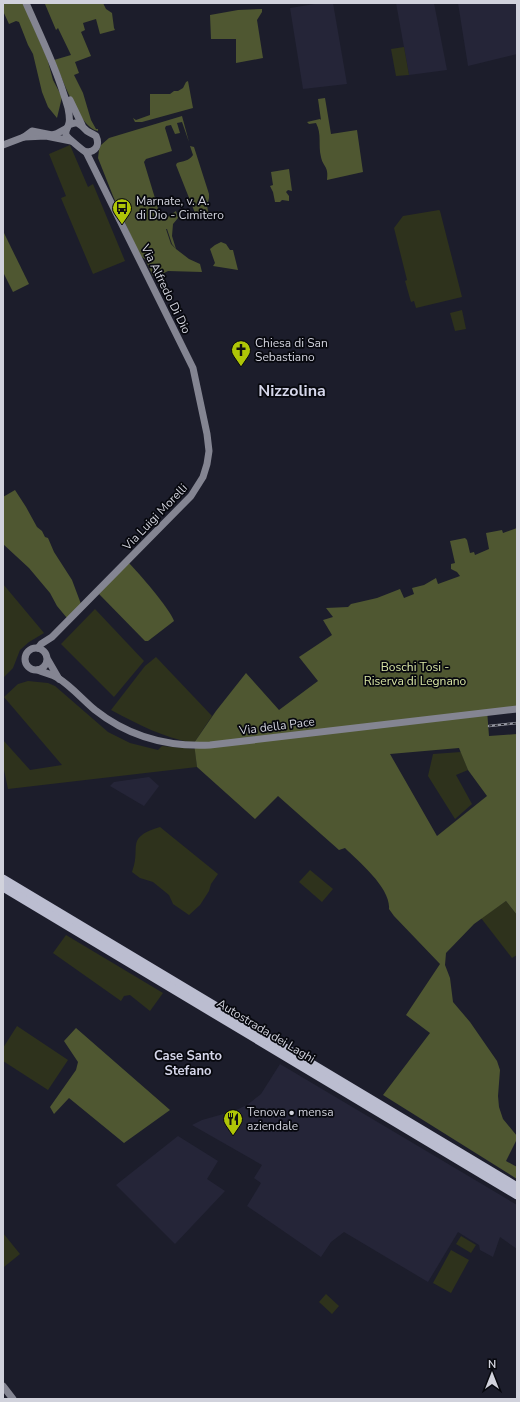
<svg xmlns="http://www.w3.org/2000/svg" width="520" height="1402" font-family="'Nunito Sans',sans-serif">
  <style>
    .built { fill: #252538 }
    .green { fill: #2e321c }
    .forest { fill: #4f5731; fill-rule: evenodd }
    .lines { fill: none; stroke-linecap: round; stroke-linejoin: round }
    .secondary { stroke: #848592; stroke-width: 7 }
    .highway { stroke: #bbbdd0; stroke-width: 9 }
    .rail-casing { stroke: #9495a0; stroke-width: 2.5 }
    .rail { stroke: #07080e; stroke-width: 1; stroke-dasharray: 3; stroke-linecap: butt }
    .labels { text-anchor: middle; stroke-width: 3.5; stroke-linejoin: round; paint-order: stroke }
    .poi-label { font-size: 12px; fill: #d1d2dc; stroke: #07080e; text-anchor: start }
    .street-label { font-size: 12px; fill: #d1d2dc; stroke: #07080e }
    .park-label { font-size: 12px; fill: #d9e6a4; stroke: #07080e }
    .neighbourhood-label { font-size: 13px; font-weight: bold; fill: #d5d6ea; stroke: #07080e }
    .district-label { font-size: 16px; font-weight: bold; fill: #d5d6ea; stroke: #07080e }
  </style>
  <rect width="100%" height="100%" fill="#1c1d2b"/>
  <!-- built -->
  <g class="built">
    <path d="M321,3h12l14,81 -44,5 -13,-81z"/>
    <path d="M396,3h38l13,67 -38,5z"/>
    <path d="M458,3h59v51l-49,12z"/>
    <path d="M149,777l10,9 -15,20 -34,-20 4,-4z"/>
    <path d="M280,1064l237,141v44l-17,-12 -7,20 -13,-7 -1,-5 -21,-13 -30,50 -84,-50 -13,10 -10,15 -74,-51 14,-23 -7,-5 8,-13 -70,-40 10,-5 32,-9 13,-6 14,-11z"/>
    <path d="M178,1136l40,25 -11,18 18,12 -50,53 -59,-59z"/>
  </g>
  <!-- green -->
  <g class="green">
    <path d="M404,47l5,28 -13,1 -5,-27z"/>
    <path d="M70,145l18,42 5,-3 32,77 -32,13 -32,-76 5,-2 -17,-42z"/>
    <path d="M439,210l1,1 22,86 -46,11 -2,-7 -3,1 -6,-21 2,-1 -13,-52 9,-12z"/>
    <path d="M462,310l4,19 -11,2 -5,-18z"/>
    <path d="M3,584l41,49 -15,9 -9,8 -7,18 -10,10z"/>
    <path d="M95,609l49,52 -30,36 -53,-53z"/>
    <path d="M156,657l56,59 -18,27c-30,-5 -57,-19 -83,-33l34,-44z"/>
    <path d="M28,681l20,2 7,3 53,46 22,11 28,7 4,-4 33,3 2,18 -189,22 -5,-24v-25l27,30 32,-5 -58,-68 14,-13z"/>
    <path d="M461,752l7,18 -12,5 16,29 -17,15 -27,-43 5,-22z"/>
    <path d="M160,827l58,47 -7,10 -2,7 -9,14 -11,10 -16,-11 -4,-9 -16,-13 -13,-4 -8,-6c10,-25 -8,-34 28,-45z"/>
    <path d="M310,870l23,19 -11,13 -23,-20z"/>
    <path d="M506,901l11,14v40l-5,3 -31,-40z"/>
    <path d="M66,935l97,58 -13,18 -20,-16 -6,1 -3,5 -68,-48z"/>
    <path d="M17,1026l51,34 -20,30 -45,-29v-13z"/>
    <path d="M3,1233l17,21 -16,13 -1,-1z"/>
    <path d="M461,1236l15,9 -5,8 -15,-9z"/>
    <path d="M451,1250l18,10 -18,33 -18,-10z"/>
    <path d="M326,1294l13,12 -7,8 -13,-12z"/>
  </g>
  <!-- forest -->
  <g class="forest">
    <path d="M3,3h20l24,55 6,22 9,17 -5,21 -9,-11 -6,-15 -9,-38 -5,-9 -9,-23 -3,-1 -7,3 -6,-13z"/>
    <path d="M46,3h57l3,6 6,4 2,15 1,2 -15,4 -4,-15 -13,4 2,7 -4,2 10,24 -16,6 4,11 -5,2 9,18 8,27 5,9h2v2c-19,-3 -36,-54 -44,-71l17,-5 -13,-27 -2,2 -11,-26z"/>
    <path d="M262,9v3l-5,8 6,38 -27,5v-24h-25l-1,-24 28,-5z"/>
    <path d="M188,81l5,27 -51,14h-7l-2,-4 3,2 14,-5v-21h20l4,-3h4l5,-3 3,-6z"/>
    <path d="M325,98l6,36 26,-4 6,42 -36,8c2,-14 -4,-13 -6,-23 -3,-12 1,-23 -5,-34l-7,1 -2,-2 13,-3 1,1 -3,-21z"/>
    <path d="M182,116l7,26 -7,-20 -5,1 3,10 -5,1 -4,-9 -5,1 -1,2 7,23 -26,8 -2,3 17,56 4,1 11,-8 2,7 -5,6 -1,12 4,13 -4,-5 -5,-15h-1l5,15 5,5 13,10 11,5 2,8 -34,-1 -8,4 -7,1 -8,-17 -5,-3 -27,-60 -15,-38 1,-8 2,-5 8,-7z"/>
    <path d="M190,146l4,1 15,47v4l-2,8 2,9 -2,2 -10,1 -21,-53 1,-2c6,-2 12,-2 16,-8z"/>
    <path d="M289,169l3,22 -4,-1 -2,2 3,4v5l-7,-1 -2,2h-5l-2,-10 -3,-6 3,-1 -2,-13z"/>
    <path d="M3,231l26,53 -16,8 -10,-20z"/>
    <path d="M221,242l5,2 4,6h3l5,20 -25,-4 2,-3 -5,-14 5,-4z"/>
    <path d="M15,490l11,17 11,20 5,4 3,6 3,1 6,14 18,28 9,24 -14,14 -10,-12 -7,-13 -21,-25 -26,-24v-47z"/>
    <path d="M517,528v178l-30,4 2,26 28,-2v181l-11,-14 -32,23 -28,29 -1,12 5,13 3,24 17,20 27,39 3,9 -2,26 1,11 4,12 14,17v3l-11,22 11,6v12l-134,-84 47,-62 -24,-18 34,-51 -46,-48 -5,-7c2,-21 -30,-47 -44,-61l-6,2 -61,-54 -23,23 -58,-52 -3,-24 22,-32 30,-38 33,37 39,-29 -19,-24 33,-22 -9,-15 10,-3 -7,-9 22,-1 3,-3 26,-6 23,-9 4,9 10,-4 -2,-6 12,-3 12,-7 2,6 22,-8 -3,-4 -6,-3v-5l4,-1 -5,-22 15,-3 2,2 3,13 4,-1 1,3 14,-6 -3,-16 16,-3 1,3zM459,748l9,22 19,26 -50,40 -47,-82z"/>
    <path d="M128,562c10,10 42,47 46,59l-26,20h-3l-46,-47z"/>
    <path d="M76,1028l94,82 -46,33 -55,-45 -15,16 -4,-7 26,-37 2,-8 -14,-21z"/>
  </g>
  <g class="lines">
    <!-- secondary -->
    <g class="secondary">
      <path d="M26,3c15,34 32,69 42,105 1,5 2,11 1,15 -1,5 -4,7 -3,12 1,2 17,16 20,17 10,0 14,-7 10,-16 -3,-2 -6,-3 -9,-5 -7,-6 -9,-11 -18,-6"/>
      <path d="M70,100l12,25"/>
      <path d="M24,137l22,-1 25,5"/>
      <path d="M3,145l21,-8 8,-6 20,4 4,-1 11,-6"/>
      <circle cx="36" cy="659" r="11"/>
      <path d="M38,648l3,-4 11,-7 139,-141 12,-19 4,-13 2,-13 -2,-17 -14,-66 -107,-216"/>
      <path d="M48,660l11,19"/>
      <path d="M38,670c6,3 14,4 20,8 13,8 25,22 37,32 34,27 73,37 115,35l307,-36"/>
      <path d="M3,1386l10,13"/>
    </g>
    <!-- highway -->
    <g class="highway">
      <path d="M3,879l514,308"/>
      <path d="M3,887l514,308"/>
    </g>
    <!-- rail casing -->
    <g class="rail-casing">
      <path id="rail" d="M489,726l28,-3"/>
    </g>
    <!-- rail -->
    <use href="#rail" class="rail"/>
  </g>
  <!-- icons -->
  <defs>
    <g id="bus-pin" transform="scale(1)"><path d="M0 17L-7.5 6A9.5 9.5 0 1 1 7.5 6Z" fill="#afc507" stroke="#07080e"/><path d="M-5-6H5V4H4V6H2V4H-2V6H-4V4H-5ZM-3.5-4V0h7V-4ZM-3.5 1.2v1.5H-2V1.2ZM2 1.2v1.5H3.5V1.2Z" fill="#111"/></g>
    <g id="church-pin" transform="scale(1)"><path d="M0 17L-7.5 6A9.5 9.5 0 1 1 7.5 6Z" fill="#afc507" stroke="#07080e"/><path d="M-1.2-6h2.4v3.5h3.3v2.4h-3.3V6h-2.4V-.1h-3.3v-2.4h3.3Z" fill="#111"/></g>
    <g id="restaurant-pin" transform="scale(1)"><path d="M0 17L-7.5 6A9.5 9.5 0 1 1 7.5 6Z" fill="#afc507" stroke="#07080e"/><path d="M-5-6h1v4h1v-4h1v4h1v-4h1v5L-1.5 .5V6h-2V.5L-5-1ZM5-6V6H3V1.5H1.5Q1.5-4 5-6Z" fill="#111"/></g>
  </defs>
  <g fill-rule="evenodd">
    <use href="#bus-pin" x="122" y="208"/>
    <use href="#church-pin" x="241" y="350"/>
    <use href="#restaurant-pin" x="233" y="1119"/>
  </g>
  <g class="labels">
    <!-- poi labels -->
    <g class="poi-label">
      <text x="136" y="205">Marnate, v. A.<tspan x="136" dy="14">di Dio - Cimitero</tspan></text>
      <text x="255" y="347">Chiesa di San<tspan x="255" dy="14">Sebastiano</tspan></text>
      <text x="247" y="1116">Tenova • mensa<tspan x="247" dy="14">aziendale</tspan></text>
    </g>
    <!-- street labels -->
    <g class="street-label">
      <text transform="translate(166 289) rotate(64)" y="4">Via Alfredo Di Dio</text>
      <text transform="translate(155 517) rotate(-46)" y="4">Via Luigi Morelli</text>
      <text transform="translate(277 726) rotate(-7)" y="4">Via della Pace</text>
      <text transform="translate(266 1031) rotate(31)" y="4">Autostrada dei Laghi</text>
    </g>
    <!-- park labels -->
    <g class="park-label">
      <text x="415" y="671">Boschi Tosi -<tspan x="415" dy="14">Riserva di Legnano</tspan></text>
    </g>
    <!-- neighbourhood labels -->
    <g class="neighbourhood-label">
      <text x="188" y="1060">Case Santo<tspan x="188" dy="15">Stefano</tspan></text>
    </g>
    <!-- district labels -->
    <g class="district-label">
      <text x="292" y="396">Nizzolina</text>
    </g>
  </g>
  <!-- border -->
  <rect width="520" height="1402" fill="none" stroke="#d1d2dc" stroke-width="8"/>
  <!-- north arrow -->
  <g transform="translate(492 1374)" stroke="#07080e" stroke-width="3" paint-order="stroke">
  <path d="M0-3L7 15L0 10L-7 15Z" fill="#d1d2dc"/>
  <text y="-6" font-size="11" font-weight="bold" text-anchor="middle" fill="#d1d2dc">N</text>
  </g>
</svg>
